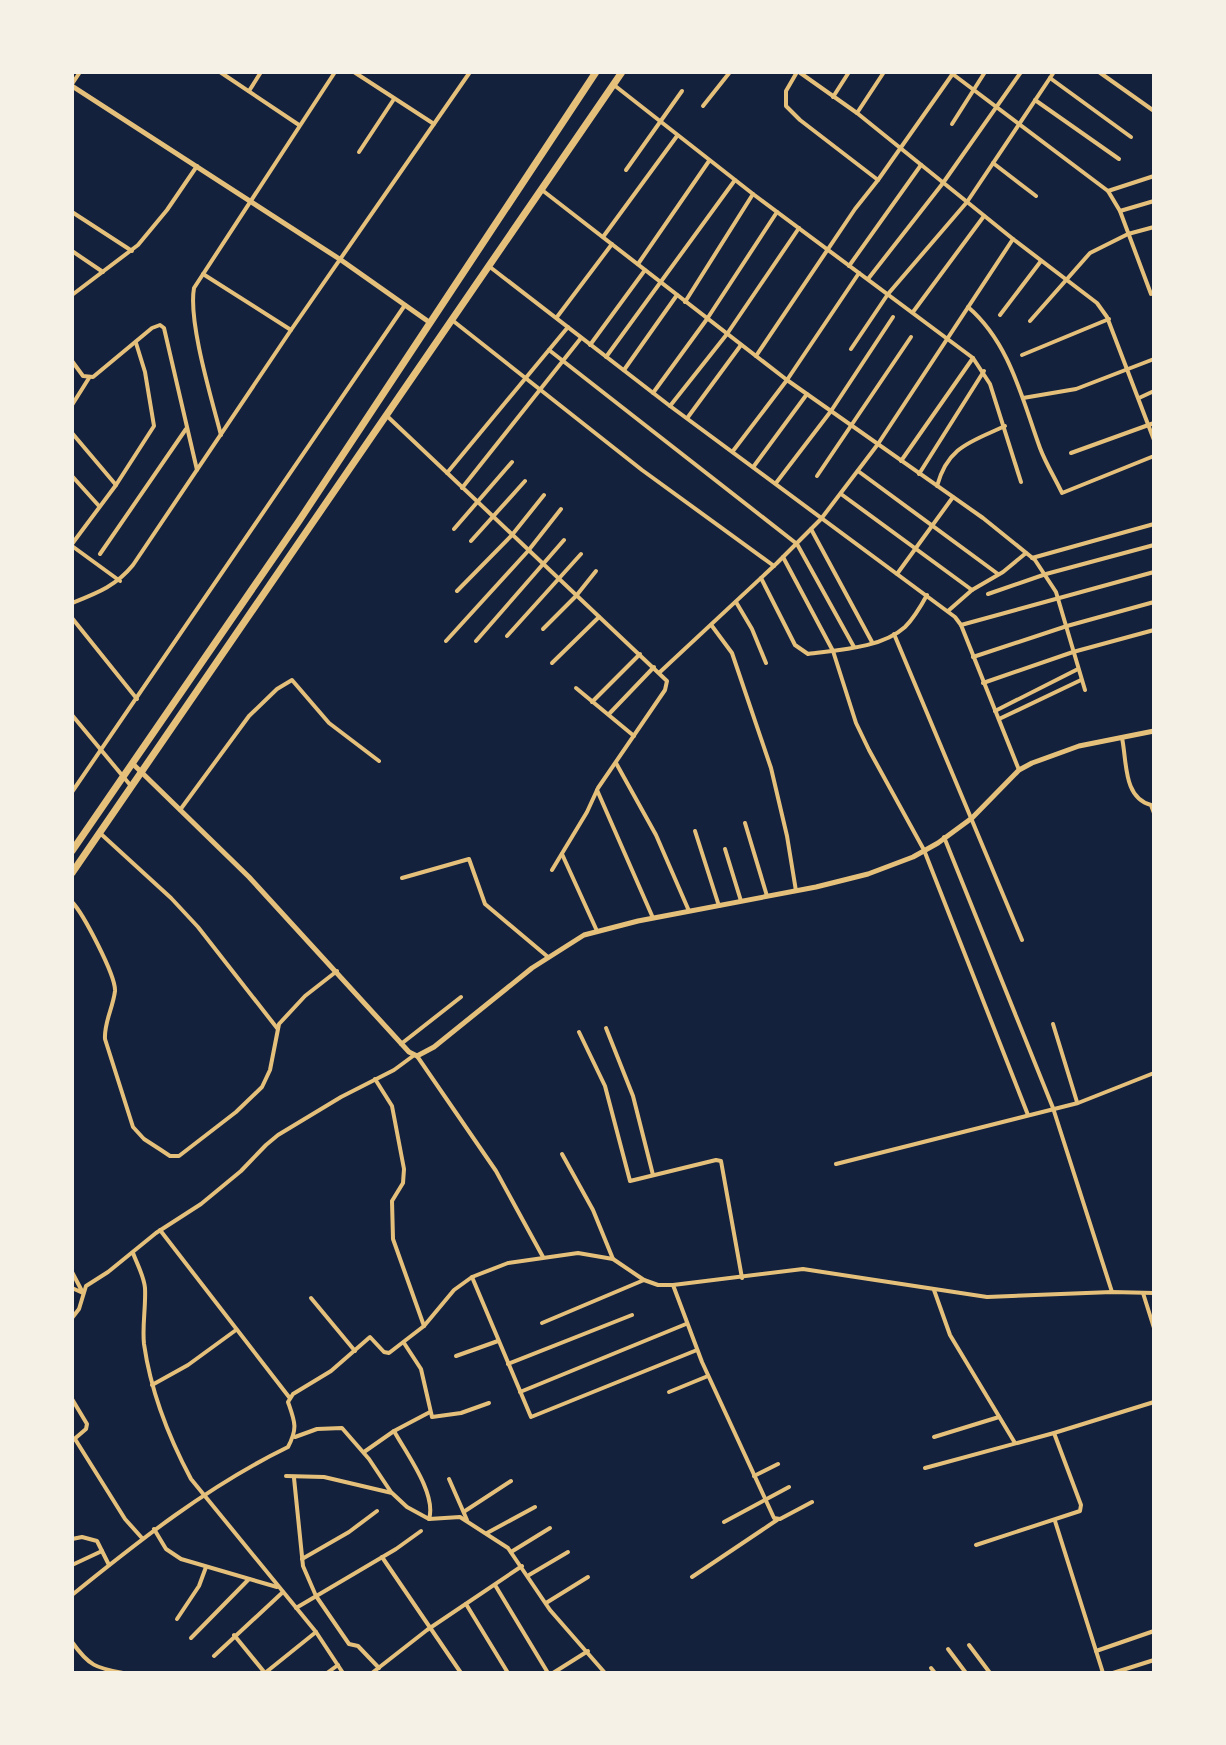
<svg xmlns="http://www.w3.org/2000/svg" width="1226" height="1745" font-family="Roboto,sans-serif">
  <style>
    .lines { fill: none; stroke-linecap: round; stroke-linejoin: round }
    .minor { stroke: #e5c07b; stroke-width: 4 }
    .tertiary { stroke: #e5c07b; stroke-width: 5 }
    .trunk { stroke: #e5c07b; stroke-width: 7 }
  </style>
  <rect width="100%" height="100%" fill="#14213d"/>
  <g class="lines">
    <!-- minor -->
    <g class="minor">
      <path d="M220,72l79,53"/>
      <path d="M354,72l80,52"/>
      <path d="M797,72l-11,19v15l14,14 78,60"/>
      <path d="M799,72l58,41 156,126 84,64 10,14 47,123"/>
      <path d="M950,72l158,119 12,20 31,83"/>
      <path d="M1099,72l55,39"/>
      <path d="M1050,78l81,59"/>
      <path d="M72,84l8,-12"/>
      <path d="M614,85l139,109 220,164 17,26 31,98"/>
      <path d="M249,91l12,-19"/>
      <path d="M833,97l16,-25"/>
      <path d="M1035,100l84,59"/>
      <path d="M703,106l27,-34"/>
      <path d="M857,113l27,-41"/>
      <path d="M952,124l33,-52"/>
      <path d="M359,152l35,-53"/>
      <path d="M993,163l43,33"/>
      <path d="M626,170l56,-79"/>
      <path d="M542,190l245,190 196,138 52,42 21,32 29,98"/>
      <path d="M1108,191l46,-15"/>
      <path d="M1120,211l34,-10"/>
      <path d="M72,212l60,39"/>
      <path d="M603,237l74,-101"/>
      <path d="M72,251l31,21"/>
      <path d="M638,264l71,-103"/>
      <path d="M849,266l72,-101"/>
      <path d="M490,267l180,139 285,211 6,8 58,145"/>
      <path d="M203,274l88,56"/>
      <path d="M868,279l75,-96 78,-111"/>
      <path d="M72,295l66,-50 29,-35 30,-44"/>
      <path d="M685,302l68,-108"/>
      <path d="M968,307c42,36 54,92 72,141 6,16 15,30 22,45l92,-37"/>
      <path d="M913,312l71,-96"/>
      <path d="M1000,315l41,-54"/>
      <path d="M557,317l55,-73"/>
      <path d="M452,320l190,150 132,96"/>
      <path d="M1030,321l60,-68 38,-19 26,-7"/>
      <path d="M590,345l55,-75"/>
      <path d="M851,349l37,-55 79,-92 87,-130"/>
      <path d="M549,350l248,194 57,103"/>
      <path d="M1022,355l87,-36"/>
      <path d="M756,356l99,-147 23,-29 76,-108"/>
      <path d="M606,357l129,-177"/>
      <path d="M72,361l11,15 10,1 59,-49 8,-3 4,3 33,142"/>
      <path d="M624,370l53,-75"/>
      <path d="M653,393l54,-74 70,-107"/>
      <path d="M1023,398l53,-9 78,-30"/>
      <path d="M1139,398l15,-7"/>
      <path d="M72,405l17,-27"/>
      <path d="M670,406l57,-72 72,-106"/>
      <path d="M387,416l280,265 -2,9 -67,98 -11,24 -35,58"/>
      <path d="M688,417l53,-72"/>
      <path d="M72,433l44,52"/>
      <path d="M221,435c-9,-35 -33,-113 -27,-147l141,-216"/>
      <path d="M733,451l54,-71 72,-107"/>
      <path d="M1071,453l83,-30"/>
      <path d="M901,461l72,-103"/>
      <path d="M754,466l53,-72"/>
      <path d="M858,471l140,103"/>
      <path d="M447,473l121,-146"/>
      <path d="M919,474l65,-103"/>
      <path d="M72,476l27,30"/>
      <path d="M817,476l94,-139"/>
      <path d="M776,483l55,-72 62,-94"/>
      <path d="M937,486c11,-40 34,-44 68,-60"/>
      <path d="M462,488l119,-150"/>
      <path d="M841,494l131,96"/>
      <path d="M454,529l58,-67"/>
      <path d="M811,529l61,113"/>
      <path d="M471,541l54,-60"/>
      <path d="M72,544l44,-59 38,-59 -9,-54 -9,-29"/>
      <path d="M72,546l48,35"/>
      <path d="M100,554l86,-125"/>
      <path d="M783,557l50,94 23,72 13,27 55,100 104,265"/>
      <path d="M1032,558l122,-34"/>
      <path d="M897,574l56,-77"/>
      <path d="M761,578l34,67 13,9c30,-4 74,-6 97,-27 9,-9 16,-21 22,-32"/>
      <path d="M457,591l55,-56 32,-40"/>
      <path d="M988,594l58,-20 108,-29"/>
      <path d="M736,602l16,27 14,34"/>
      <path d="M72,603c25,-10 44,-17 61,-38l158,-235 179,-258"/>
      <path d="M948,611l24,-21 31,-18 23,-19"/>
      <path d="M72,618l65,81"/>
      <path d="M961,625l193,-53"/>
      <path d="M712,626l20,27 39,115 16,68 9,55"/>
      <path d="M543,629l33,-33 20,-25"/>
      <path d="M894,634l128,306"/>
      <path d="M507,636l74,-82"/>
      <path d="M446,641l82,-90 33,-42"/>
      <path d="M476,641l88,-101"/>
      <path d="M973,657l94,-31 87,-24"/>
      <path d="M552,663l47,-46"/>
      <path d="M660,672l117,-109 44,-44 57,-75 135,-205"/>
      <path d="M983,683l90,-31 81,-22"/>
      <path d="M576,688l58,48"/>
      <path d="M592,702l48,-48"/>
      <path d="M995,711l83,-42"/>
      <path d="M609,714l45,-47"/>
      <path d="M72,715l59,71"/>
      <path d="M999,719l82,-39"/>
      <path d="M1122,738c5,23 1,60 29,67l3,8"/>
      <path d="M616,763l40,72 33,76"/>
      <path d="M597,790l56,128"/>
      <path d="M72,792l333,-487"/>
      <path d="M180,810l69,-94 28,-27 15,-9 37,43 50,38"/>
      <path d="M745,823l22,73"/>
      <path d="M695,831l24,75"/>
      <path d="M101,834l70,64 27,29 79,101"/>
      <path d="M944,837l109,271 59,184"/>
      <path d="M725,849l16,52"/>
      <path d="M562,854l35,77"/>
      <path d="M402,878l67,-19 16,45 63,53"/>
      <path d="M72,902c11,11 44,74 43,89 -2,17 -11,31 -10,48l28,88 11,12 17,11 9,6h9l57,-44 26,-25 8,-17 9,-46 26,-28 32,-25"/>
      <path d="M1053,1024l24,78"/>
      <path d="M606,1028l27,68 20,79"/>
      <path d="M579,1032l26,54 25,95 86,-21 5,1 21,117"/>
      <path d="M401,1044l60,-47"/>
      <path d="M417,1056l79,115 47,86"/>
      <path d="M375,1079l17,27 12,63 -1,14 -11,18 1,38 31,87"/>
      <path d="M562,1154l31,56 20,49"/>
      <path d="M836,1164l242,-61 76,-30"/>
      <path d="M160,1230l129,167"/>
      <path d="M133,1253c4,11 11,23 12,35 1,19 -3,38 -1,56 7,49 24,92 47,135l125,153 27,41"/>
      <path d="M72,1272l11,21 -11,-5"/>
      <path d="M472,1277l59,140 166,-67"/>
      <path d="M673,1285l29,77 72,156 6,1 32,-17"/>
      <path d="M934,1290l16,45 65,108"/>
      <path d="M1143,1293l11,35"/>
      <path d="M311,1298l44,53"/>
      <path d="M72,1318l7,-9 7,-23 22,-14 48,-39 45,-29 40,-33 25,-26 12,-10 63,-38 53,-27 19,-14"/>
      <path d="M542,1323l102,-43"/>
      <path d="M404,1343l17,26 11,48 29,-4 28,-10"/>
      <path d="M456,1356l42,-15"/>
      <path d="M508,1364l124,-49"/>
      <path d="M152,1385l36,-20 48,-35"/>
      <path d="M520,1392l166,-68"/>
      <path d="M669,1392l39,-16"/>
      <path d="M72,1399l15,25 -1,5 -14,12"/>
      <path d="M394,1431c12,22 43,63 35,88l31,-2 48,31 42,62 55,63"/>
      <path d="M295,1437l22,-8 25,-1 27,31 22,33"/>
      <path d="M934,1437l65,-20"/>
      <path d="M75,1439l50,80 17,19"/>
      <path d="M364,1452l30,-21 36,-19"/>
      <path d="M925,1468l129,-35 100,-31"/>
      <path d="M286,1476l38,1 68,16 15,14 22,12"/>
      <path d="M754,1476l24,-12"/>
      <path d="M294,1478l9,88 13,30 33,48 9,2 21,22"/>
      <path d="M449,1479l18,41"/>
      <path d="M465,1511l46,-30"/>
      <path d="M1055,1521l48,152"/>
      <path d="M724,1522l65,-35"/>
      <path d="M154,1529l12,20 15,10 96,28"/>
      <path d="M487,1533l48,-26"/>
      <path d="M72,1539l10,-2 15,4 12,24"/>
      <path d="M976,1545l104,-34 1,-6 -27,-72"/>
      <path d="M511,1552l39,-24"/>
      <path d="M382,1557l79,116"/>
      <path d="M302,1559l47,-27 28,-21"/>
      <path d="M72,1565l30,-14"/>
      <path d="M529,1575l39,-23"/>
      <path d="M692,1577l85,-57"/>
      <path d="M495,1585l53,88"/>
      <path d="M72,1595c68,-55 136,-109 216,-148 10,-19 7,-25 0,-45l5,-8 38,-23 39,-34 14,15 5,1 35,-27 30,-36 18,-13 36,-14 70,-10 35,6 31,21 14,5h15l130,-16 184,28 125,-5 42,1"/>
      <path d="M546,1603l42,-26"/>
      <path d="M466,1604l42,69"/>
      <path d="M296,1608l100,-59 25,-18"/>
      <path d="M177,1619l22,-33 7,-19"/>
      <path d="M234,1635l31,38"/>
      <path d="M191,1638l58,-59"/>
      <path d="M72,1642c17,24 24,26 51,31"/>
      <path d="M969,1645l21,28"/>
      <path d="M948,1649l18,24"/>
      <path d="M1096,1651l58,-20"/>
      <path d="M214,1656l69,-64"/>
      <path d="M931,1668l4,5"/>
      <path d="M265,1673l51,-41"/>
      <path d="M327,1673l11,-8"/>
      <path d="M372,1673l55,-43 95,-64"/>
      <path d="M553,1673l35,-22"/>
      <path d="M1113,1673l41,-13"/>
    </g>
    <!-- tertiary -->
    <g class="tertiary">
      <path d="M72,86l269,174 88,62"/>
      <path d="M133,764l116,113 160,175 8,4 17,-9 98,-79 52,-33 54,-14 178,-34 52,-13 45,-17 25,-14 34,-25 47,-48 13,-7 47,-17 75,-15"/>
    </g>
    <!-- trunk -->
    <g class="trunk">
      <path d="M72,851l227,-330 297,-449"/>
      <path d="M72,873l550,-801"/>
    </g>
  </g>
  <!-- border -->
  <rect width="1226" height="1745" fill="none" stroke="#f6f1e7" stroke-width="148"/>
</svg>
